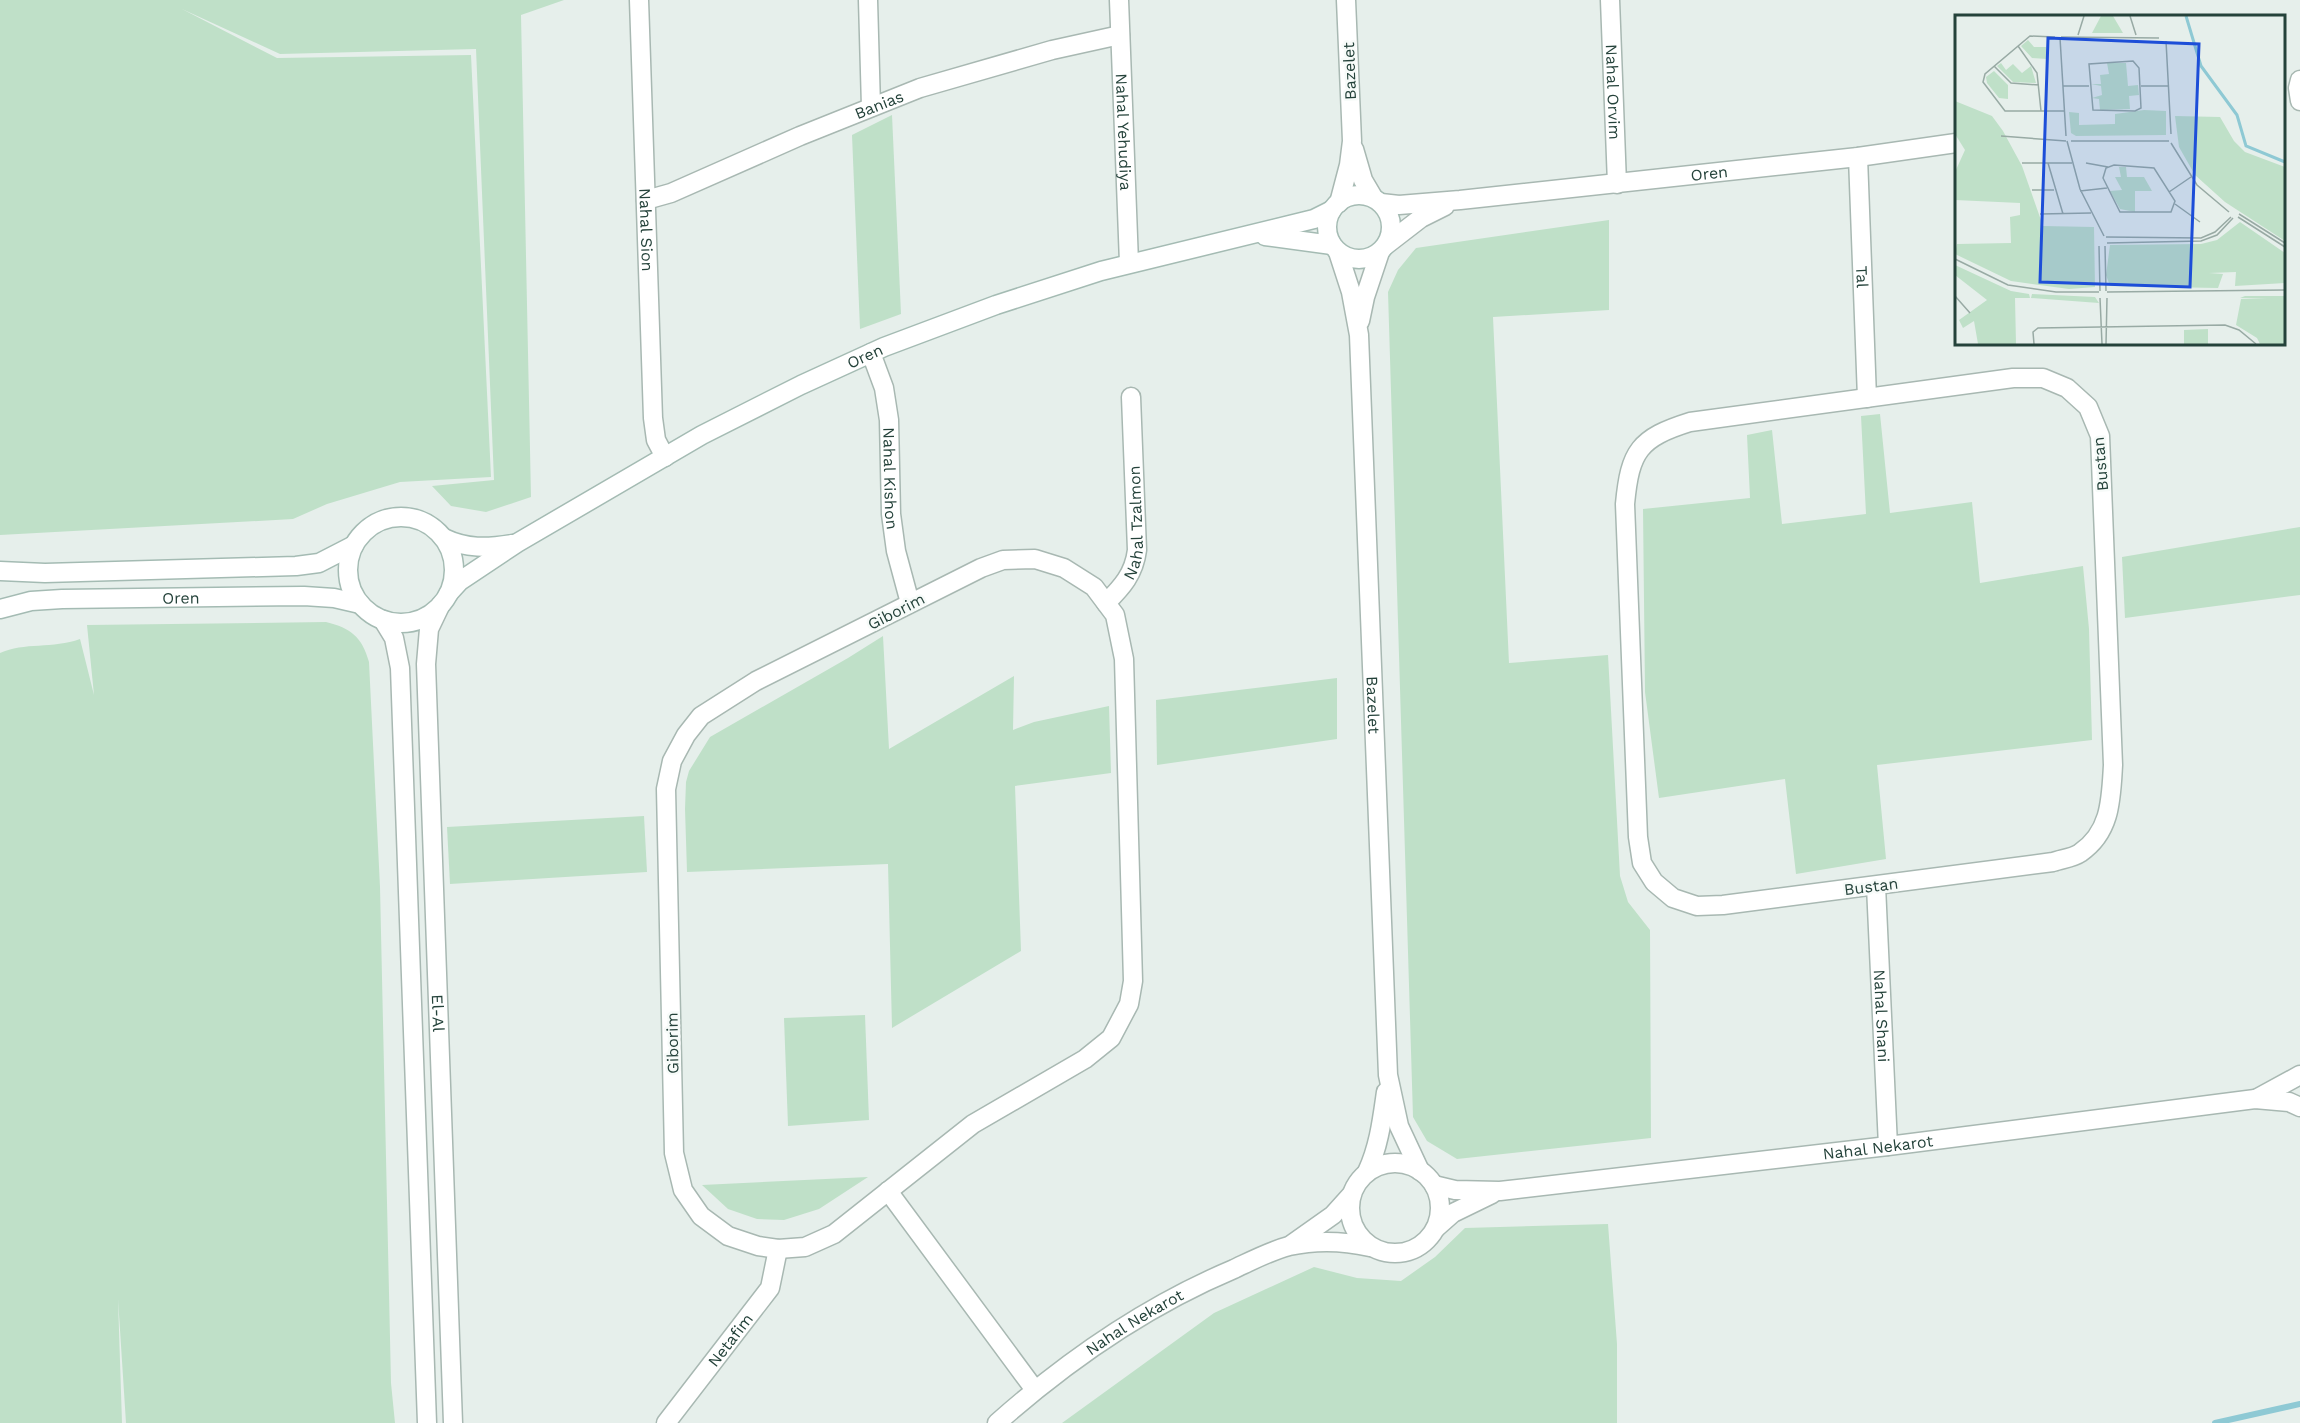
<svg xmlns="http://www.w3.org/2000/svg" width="2300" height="1423" font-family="'Work Sans',sans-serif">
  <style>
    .green { fill: #bfe0c8 }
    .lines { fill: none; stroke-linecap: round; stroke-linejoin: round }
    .stream { stroke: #8ec9d4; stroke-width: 6 }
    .street-casing { stroke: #a8b8b2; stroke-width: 21 }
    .secondary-casing { stroke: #a4bbb3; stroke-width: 21 }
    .street { stroke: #fff; stroke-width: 18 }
    .secondary { stroke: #fff; stroke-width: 18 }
    .labels { text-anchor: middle; stroke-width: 5; stroke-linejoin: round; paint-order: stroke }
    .street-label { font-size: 16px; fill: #24423a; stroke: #f7fbf9 }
    .inset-river { fill: none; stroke: #8ec9d4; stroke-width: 3 }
    .inset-road { fill: none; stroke: #98aaa4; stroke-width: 1.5 }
    .view { fill: #1d4ed8; fill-opacity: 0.15; stroke: #1d4ed8; stroke-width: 3 }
    .inset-edge { fill: none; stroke: #24423a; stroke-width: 3 }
  </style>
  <rect width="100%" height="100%" fill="#e6efeb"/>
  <!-- green -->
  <g class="green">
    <path d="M0,0h564l-43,15 10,482 -45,15 -35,-6 -19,-20 62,-6 -18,-431 -196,5 -98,-45 95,49 194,-3 20,422 -91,5 -73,22 -34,15 -293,16z"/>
    <path d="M892,115l9,199 -41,15 -8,-194z"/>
    <path d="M1609,220v90l-116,7 16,346 99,-8 12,221 8,26 22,28 1,208 -194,21 -30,-18 -14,-24 -25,-825 10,-22 18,-22z"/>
    <path d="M1880,414l10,99 82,-11 8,81 103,-17 6,63 3,111 -215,25 9,94 -90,15 -11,-95 -126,19 -14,-106 -2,-183 107,-11 -3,-63 25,-5 10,94 84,-10 -5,-98z"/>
    <path d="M2300,527v68l-175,23 -3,-61z"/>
    <path d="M326,622c25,6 36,15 43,40l11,225 11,496 4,40h-269l-8,-124 4,124h-122v-770c24,-11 53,-4 80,-14l14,56 -7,-70z"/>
    <path d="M883,636l6,113 125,-73 -1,54 21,-8 75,-16 2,67 -96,13 6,165 -129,77 -4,-164 -201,8 -2,-63 1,-27 3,-11 21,-34 138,-79z"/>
    <path d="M1337,678v61l-180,26 -1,-65z"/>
    <path d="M644,816l3,56 -197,12 -3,-57z"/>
    <path d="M865,1015l4,105 -81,6 -4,-108z"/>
    <path d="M868,1177l-49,32 -35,11 -27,-1 -29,-10 -26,-24z"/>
    <path d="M1608,1224l9,120v79h-555l152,-110 100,-46 43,11 44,3 34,-24 30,-29z"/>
  </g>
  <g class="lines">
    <!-- stream -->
    <path class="stream" d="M2215,1423l85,-19"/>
    <!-- street casing -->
    <g class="street-casing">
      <g id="street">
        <path id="s1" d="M639,0l14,418 3,22 9,17"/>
        <path d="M868,0l3,107"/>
        <path id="s2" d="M1119,0l10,263"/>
        <path id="s3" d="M1610,0l7,184"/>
        <path d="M2300,80l-2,8 2,13"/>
        <path d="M1354,149l9,31 10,17"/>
        <path id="s4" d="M1858,157l9,241"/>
        <path id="s5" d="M646,200l25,-7 129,-57 120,-48 132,-38 68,-15"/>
        <path d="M1339,203l10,-38 3,-24 -6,-141"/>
        <path id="s6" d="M1381,203l18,2 61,-5 398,-43 98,-14"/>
        <path d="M1386,245l35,-27 24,-12"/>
        <path id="s7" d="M1338,252l13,40 8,43 29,740 11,51 21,45"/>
        <path d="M1360,321l5,-24 15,-45"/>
        <path id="s8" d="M871,353l13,35 5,32 2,94 5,37 14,52"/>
        <path d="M2013,378h30l24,10 21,19 12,29 13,329c-2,34 -2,67 -33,88 -7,5 -19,6 -27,9l-330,43 -26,1 -24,-8 -19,-16 -12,-19 -4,-26 -13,-333c5,-53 14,-66 65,-82z"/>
        <path d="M1035,559l29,9 30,19 21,28 9,44 9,322 -4,23 -18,34 -26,21 -112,65 -139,110 -29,13 -27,2 -20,-3 -30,-10 -27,-20 -18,-26 -9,-37 -8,-364 6,-28 14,-26 15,-19 55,-35 225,-113 22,-8z"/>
        <path id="s9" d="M1106,603c16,-16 28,-29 31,-53l-6,-153"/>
        <path id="s10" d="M440,606l-11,23 -3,35 27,759"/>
        <path d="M383,620l11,18 6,30 27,755"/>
        <path id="s11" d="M1876,886l12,260"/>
        <path d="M2256,1099l44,-24"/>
        <circle cx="1395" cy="1208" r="45"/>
        <path d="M1367,1172c12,-26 15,-52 19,-80"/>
        <path id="s12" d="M1434,1185l21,5 45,1 388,-45 367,-47 34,3 11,5"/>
        <path d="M888,1191l147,199"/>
        <path d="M1436,1228l17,-15 39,-19"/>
        <path d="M1292,1244l41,-29 18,-20"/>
        <path id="s13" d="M666,1423l104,-135 8,-39"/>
        <path id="s14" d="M997,1423c71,-63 149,-117 237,-154 17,-8 36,-18 55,-23 27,-6 55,-5 81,1"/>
      </g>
    </g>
    <!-- secondary casing -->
    <g class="secondary-casing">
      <g id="secondary">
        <circle cx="1359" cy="227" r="32"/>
        <path d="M1265,236l67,9"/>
        <circle cx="401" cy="570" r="53"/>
        <path d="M444,538c23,11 43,10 68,6"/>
        <path d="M0,571l45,2 251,-7 23,-3 35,-18"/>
        <path id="s15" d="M449,593l11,-12 57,-38 185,-108 99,-50 83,-38 112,-42 105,-34 213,-52 18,-9"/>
        <path id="s16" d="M0,609l31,-8 31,-2 242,-3 30,2 26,6"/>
      </g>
    </g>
    <!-- street -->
    <use href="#street" class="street"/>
    <!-- secondary -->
    <use href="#secondary" class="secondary"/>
  </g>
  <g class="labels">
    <!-- street labels -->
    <g class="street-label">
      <text transform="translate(1349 71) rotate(-92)" y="6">Bazelet</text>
      <text dy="6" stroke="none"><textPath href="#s3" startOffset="92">Nahal Orvim</textPath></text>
      <text dy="6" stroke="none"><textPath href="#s5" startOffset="252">Banias</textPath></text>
      <text dy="6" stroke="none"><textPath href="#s2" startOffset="132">Nahal Yehudiya</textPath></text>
      <text dy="6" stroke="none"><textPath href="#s6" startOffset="330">Oren</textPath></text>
      <text dy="6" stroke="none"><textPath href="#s1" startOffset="230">Nahal Sion</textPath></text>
      <text dy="6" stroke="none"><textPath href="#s4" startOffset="120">Tal</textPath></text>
      <text dy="6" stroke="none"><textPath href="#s15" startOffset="480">Oren</textPath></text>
      <text transform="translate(2100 464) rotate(-95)" y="6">Bustan</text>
      <text dy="6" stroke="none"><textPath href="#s8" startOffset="128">Nahal Kishon</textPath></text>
      <text dy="6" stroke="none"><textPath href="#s9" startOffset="90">Nahal Tzalmon</textPath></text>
      <text dy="6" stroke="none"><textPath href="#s16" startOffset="182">Oren</textPath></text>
      <text transform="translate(896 611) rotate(-27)" y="6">Giborim</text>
      <text dy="6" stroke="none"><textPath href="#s7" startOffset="456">Bazelet</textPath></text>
      <text transform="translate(1871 886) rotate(-7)" y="6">Bustan</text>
      <text dy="6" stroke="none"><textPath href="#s10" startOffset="410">El-Al</textPath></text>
      <text dy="6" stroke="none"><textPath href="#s11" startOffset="130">Nahal Shani</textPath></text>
      <text transform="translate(672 1043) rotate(-91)" y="6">Giborim</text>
      <text dy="6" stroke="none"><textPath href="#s12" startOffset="447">Nahal Nekarot</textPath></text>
      <text dy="6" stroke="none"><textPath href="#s14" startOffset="171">Nahal Nekarot</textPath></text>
      <text dy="6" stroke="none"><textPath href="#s13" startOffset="105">Netafim</textPath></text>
    </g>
  </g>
  <!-- overview -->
  <g transform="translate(1955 15)">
    <rect width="330" height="330" fill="#e6efeb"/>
    <path d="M146,1h12l10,17h-31zM73,25l6,7h12l1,12 -15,-1 -11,-12zM46,48l5,7 7,-6 9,9 9,-7 5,17 -23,-1 -16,-16zM152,48h19l2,23 10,-1 1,10 -10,1 1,13 -30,1 -1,-11 -7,-1 10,-3 -1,-9 -10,-2h10l-1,-9 9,-1zM39,56l14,14v14l-9,-1 -12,-15 -1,-6zM0,86l37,15 11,15 19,35 21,60 51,1 1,60 -26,2 -58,-8 -56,-27 2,-10 54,-1 -1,-26 10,-2v-12l-65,-3v-28l10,-22 -10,-16zM189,95l22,1v24l-90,1 -5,-3 -2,-21 10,1v12l36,-1v-10zM220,101l45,1 14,24 11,11 40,15v74l-60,-39 -30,-27 -16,-28zM164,152h7l1,10h17l8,14h-17v21l-15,-3 -10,-18 12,-1 -7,-13h6zM285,207l45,31v30l-50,3 1,-14 -27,1 14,1 -5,14 -108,-2 -4,-11 4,-30 91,-1 16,-4zM0,250l56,26 18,3 1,4h-15l1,46h-38l-4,-23 -11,7 -4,-8 28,-20 -32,-25zM77,279l63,3 4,6 -68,-5zM290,281h40v48h-25l-3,-6 -21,-13 5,-26h26l-27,-1zM253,314v15h-24v-14z" fill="#bfe0c8"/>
    <path class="inset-river" d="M231,1l15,50 36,49 9,31 39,16"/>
    <path class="inset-road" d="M175,1l6,19M123,20l6,-19M100,22l-25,-1 -45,38 -2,8 22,29h60M106,22l98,1M105,23l6,98M211,26l5,93M63,31l19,27 4,38M178,46l6,7 2,40 -6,3 -42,-1 -4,-46zM39,51l17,17 28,2M108,71h26M186,71h27M46,121l65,5M112,126l13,48 24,47M116,126h98M216,128l26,42 32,27M67,148h50M93,148l15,51M131,148l22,4M159,150l40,3 21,33 -4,11h-51l-17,-34 3,-10zM77,175h22M125,176l27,-3M214,177l22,-15M220,189l25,18M85,199l51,-1M284,199l46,29M283,202l47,30M151,222l95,1 14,-6 16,-15M152,228l94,-2 16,-6 16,-17M144,231l1,45M150,231l1,45M0,244l53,26 48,7h43M152,277l178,-2M0,281l15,17M145,283l2,46M79,329l-1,-12 5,-4 187,-3 14,5 17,14M151,329l1,-46"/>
    <path class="view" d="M93,23l151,6 -9,243 -150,-5z"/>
    <rect width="330" height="330" class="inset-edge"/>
  </g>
</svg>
